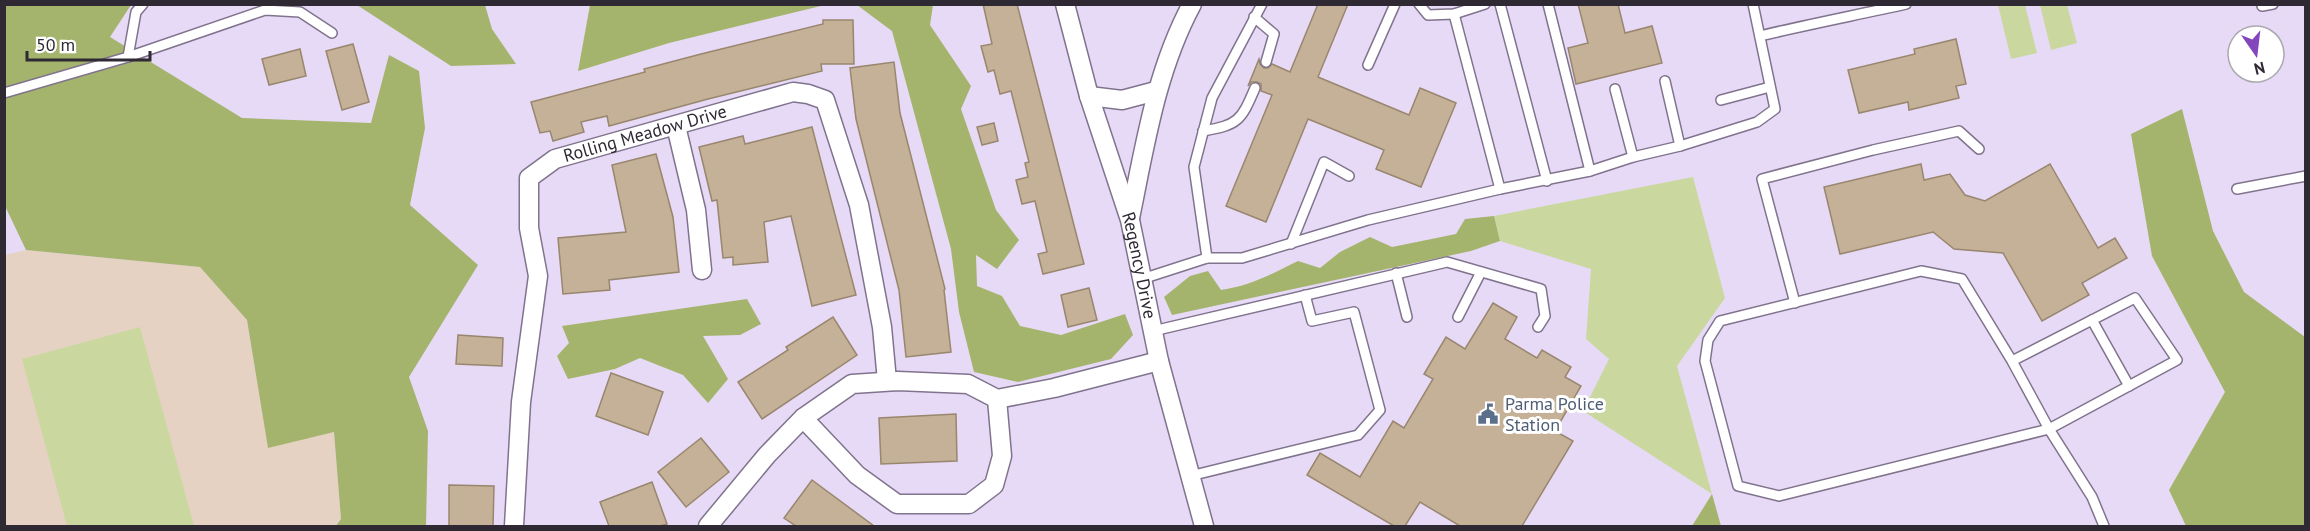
<svg xmlns="http://www.w3.org/2000/svg" width="2310" height="531" font-family="'PT Sans',sans-serif">
  <style>
    .education { fill: #e6d2c3 }
    .green { fill: #cad8a0 }
    .forest { fill: #a4b46d }
    .building { fill: #c5b198; stroke: #99866e; stroke-width: 1.5 }
    .lines { fill: none; stroke-linecap: round; stroke-linejoin: round }
    .service-casing { stroke: #80738d; stroke-width: 12 }
    .minor-casing { stroke: #80738d; stroke-width: 21 }
    .service { stroke: #fff; stroke-width: 9 }
    .minor { stroke: #fff; stroke-width: 18 }
    .labels { text-anchor: middle; stroke-width: 6; stroke-linejoin: round; paint-order: stroke }
    .street-label { font-size: 18px; fill: #2f2934; stroke: #fff }
    .service-label { font-size: 18px; fill: #4e5e75; stroke: #fff; text-anchor: start }
  </style>
  <rect width="100%" height="100%" fill="#e7daf6"/>
  <!-- education -->
  <path class="education" d="M26,250l174,17 47,53 21,127 66,-15 7,87 -5,7h-331v-271z"/>
  <!-- green -->
  <g class="green">
    <path d="M1998,5h27l12,48 -26,6z"/>
    <path d="M2040,5h27l10,38 -26,7z"/>
    <path d="M1693,177l32,121 -48,68 35,128 -129,-83 26,-52 -23,-20 5,-70 -91,-28 -6,-25z"/>
    <path d="M140,327l54,199h-127l-45,-167z"/>
  </g>
  <!-- forest -->
  <g class="forest">
    <path d="M5,5h126l-21,32 132,81 129,5 18,-68 30,16 6,57 -15,77 68,60 -69,112 19,54 -2,95h-90l5,-7 -7,-87 -66,16 -21,-128 -47,-53 -174,-17 -21,-44z"/>
    <path d="M357,5h128l7,24 24,35 -65,2z"/>
    <path d="M590,5v-1l235,1 -156,38 -91,28z"/>
    <path d="M857,5h76l-3,20 41,61 -10,23 35,101 23,30 -22,29 -21,-14 1,31 25,10 18,30 41,9 64,-21 8,21 -22,24 -93,23 -44,-10 -15,-60 -8,-63 -59,-218z"/>
    <path d="M2182,109l31,122 31,61 61,45v189h-119l-17,-36 56,-98 -73,-136 -21,-122z"/>
    <path d="M1494,216l6,25 -29,10 -299,64 -8,-18 26,-21 18,-5 13,19c29,-4 51,-16 77,-29l22,7 20,-16 30,-15 22,10 64,-13 9,-15z"/>
    <path d="M747,299l14,25 -21,11 -37,1 25,43 -20,24 -25,-28 -43,-17 -25,11 -47,10 -11,-23 12,-13 -7,-17z"/>
    <path d="M1712,494l9,32h-29z"/>
  </g>
  <!-- building -->
  <g class="building">
    <path d="M983,4h34l67,260 -41,10 -5,-20 9,-2 -12,-51 -13,3 -6,-24 12,-3 -3,-14 4,-1 -18,-71 -11,3 -6,-24 -6,2 -7,-26 11,-2z"/>
    <path d="M1318,4h30l-30,73 91,38 11,-27 36,15 -35,84 -45,-18 8,-19 -76,-31 -42,103 -40,-16 46,-111 -11,-4v-7l-4,-2h-6l-3,4 11,-27 1,5 4,4h4l4,-4 18,8z"/>
    <path d="M1578,4h40l7,29 27,-7 10,37 -86,21 -8,-36 20,-5z"/>
    <path d="M823,20h30l1,44h-33l1,7 -114,28 -99,27 -2,-10 -26,6 3,10 -31,9 -3,-10 -10,2 -9,-31 114,-30 -1,-3 57,-15 122,-30z"/>
    <path d="M1956,39l10,45 -10,2 3,12 -50,12 -1,-8 -49,11 -11,-43 67,-16 -1,-5z"/>
    <path d="M353,44l16,58 -27,8 -16,-59z"/>
    <path d="M300,49l6,27 -37,9 -7,-26z"/>
    <path d="M894,62l6,51 45,176 -1,1 7,62 -45,5 -7,-67 -43,-171 -6,-51z"/>
    <path d="M994,123l4,18 -16,4 -5,-18z"/>
    <path d="M812,127l44,168 -44,11 -21,-90 -27,6 4,40 -35,3v-8l-10,1 -6,-58 -5,1 -13,-54 44,-11 2,8z"/>
    <path d="M656,154l17,63 6,55 -70,8 1,10 -47,4 -5,-56 68,-6 -14,-67z"/>
    <path d="M1921,164l3,16 26,-6 15,21 20,6 65,-37 48,84 17,-10 12,20 -45,25 7,12 -47,26 -39,-68 -49,-4 -21,-17 -93,22 -16,-67z"/>
    <path d="M1089,288l8,32 -29,7 -7,-32z"/>
    <path d="M1493,303l24,14 -12,22 32,19 5,-8 29,17 -6,10 16,9 -26,45 18,10 -51,85h-62l-40,-24 -15,24h-11l-87,-51 13,-22 40,24 33,-56 11,7 29,-49 -9,-5 22,-37 19,12z"/>
    <path d="M833,317l24,38 -95,64 -24,-37 50,-32 -2,-3z"/>
    <path d="M458,335l45,3 -1,28 -46,-2z"/>
    <path d="M611,373l52,19 -15,43 -52,-19z"/>
    <path d="M956,414l1,47 -76,3 -2,-46z"/>
    <path d="M701,438l28,34 -43,35 -28,-35z"/>
    <path d="M812,480l62,46h-78l-12,-8z"/>
    <path d="M652,482l15,42 -7,2h-51l-9,-24z"/>
    <path d="M449,485l45,1 -1,40h-44z"/>
  </g>
  <g class="lines">
    <!-- service casing -->
    <g class="service-casing">
      <g id="service">
        <path d="M1419,4l9,11 26,-1 31,-10"/>
        <path d="M1500,4l47,177"/>
        <path d="M1548,4l42,167"/>
        <path d="M2262,6l11,-2"/>
        <path d="M1454,14l46,175 90,-18 43,-14 47,-11 77,-24 18,-13 -22,-105"/>
        <path d="M1254,17l20,17 -8,28"/>
        <path d="M1760,36c49,-12 97,-21 146,-32"/>
        <path d="M128,57l137,-47 35,2 32,21"/>
        <path d="M1368,65l27,-61"/>
        <path d="M1665,81l15,65"/>
        <path d="M1615,89l18,68"/>
        <path d="M4,93l124,-36 8,-45 7,-8"/>
        <path d="M1721,100l49,-13"/>
        <path d="M1203,131c35,-6 38,-10 52,-43"/>
        <path d="M2237,189l69,-13"/>
        <path d="M1291,244l33,-82 25,14"/>
        <path d="M1207,258h35l126,-38 132,-31"/>
        <path d="M1396,273l11,44"/>
        <path d="M1142,279l65,-21 -13,-91 18,-69 50,-94"/>
        <path d="M1795,303l-33,-124 111,-29 86,-19 20,18"/>
        <path d="M1458,317l23,-45"/>
        <path d="M2092,320l37,66"/>
        <path d="M1153,331l294,-69 94,27 4,27 -7,11"/>
        <path d="M2012,361l-50,-82 -41,-8 -201,50 -12,19 -3,21 33,125 41,10 270,-67 128,-69 -42,-62 -123,63 37,68 43,68 12,29"/>
        <path d="M1190,476l168,-41 22,-25 -26,-98 -42,9 -7,-26"/>
      </g>
    </g>
    <!-- minor casing -->
    <g class="minor-casing">
      <g id="minor">
        <path id="s1" d="M1065,4l24,92 41,124 29,141 45,165"/>
        <path d="M1089,96l33,4 34,-9"/>
        <path d="M676,126l20,84 6,60"/>
        <path d="M1130,218c15,-73 26,-147 62,-214"/>
        <path d="M803,418l54,57 40,29h72l25,-19 8,-29 -5,-57"/>
        <path id="s2" d="M514,526l7,-124 17,-126 -9,-48v-50l26,-19 238,-67 15,2 17,6 34,105 23,122 5,54"/>
        <path d="M708,526l59,-71 36,-37 49,-34 46,-3 70,3 29,15 57,-11 105,-27"/>
      </g>
    </g>
    <!-- service -->
    <use href="#service" class="service"/>
    <!-- minor -->
    <use href="#minor" class="minor"/>
  </g>
  <!-- icons -->
  <defs>
    <g id="civic-bare" transform="scale(1.62)"><path d="M-.6-6.5H3V-4.5H.6V-3L4-1V1h2V6H-6V1h2V-1L-.6-3ZM-1.2 2.5V6h2.4V2.5Z" fill="#5c6f8a" stroke="#fff" stroke-width="2.5" paint-order="stroke"/></g>
  </defs>
  <g fill-rule="evenodd">
    <use href="#civic-bare" x="1488" y="414"/>
  </g>
  <g class="labels">
    <!-- street labels -->
    <g class="street-label">
      <text dy="6" stroke="none"><textPath href="#s2" startOffset="476">Rolling Meadow Drive</textPath></text>
      <text dy="6" stroke="none"><textPath href="#s1" startOffset="272">Regency Drive</textPath></text>
    </g>
    <!-- service labels -->
    <g class="service-label">
      <text x="1505" y="410">Parma Police<tspan x="1505" dy="21">Station</tspan></text>
    </g>
  </g>
  <!-- border -->
  <rect width="2310" height="531" fill="none" stroke="#2f2934" stroke-width="12"/>
  <!-- north arrow -->
  <g transform="translate(2256 54) rotate(166)"><circle r="28" fill="#ffffff" stroke="#aca9ae" stroke-width="1.5"/>
  <path d="M0-4.5L10 22L0 15L-10 22Z" fill="#8346bb"/>
  <text y="-9" font-size="16" font-weight="bold" text-anchor="middle" fill="#2f2934">N</text>
  </g>
  <!-- scale -->
  <path d="M27 51v9h123v-9" fill="none" stroke="#2f2934" stroke-width="3"/>
  <text x="36" y="51" font-size="18" fill="#2f2934" stroke="#ffffff" stroke-width="4.5" paint-order="stroke">50 m</text>
</svg>
